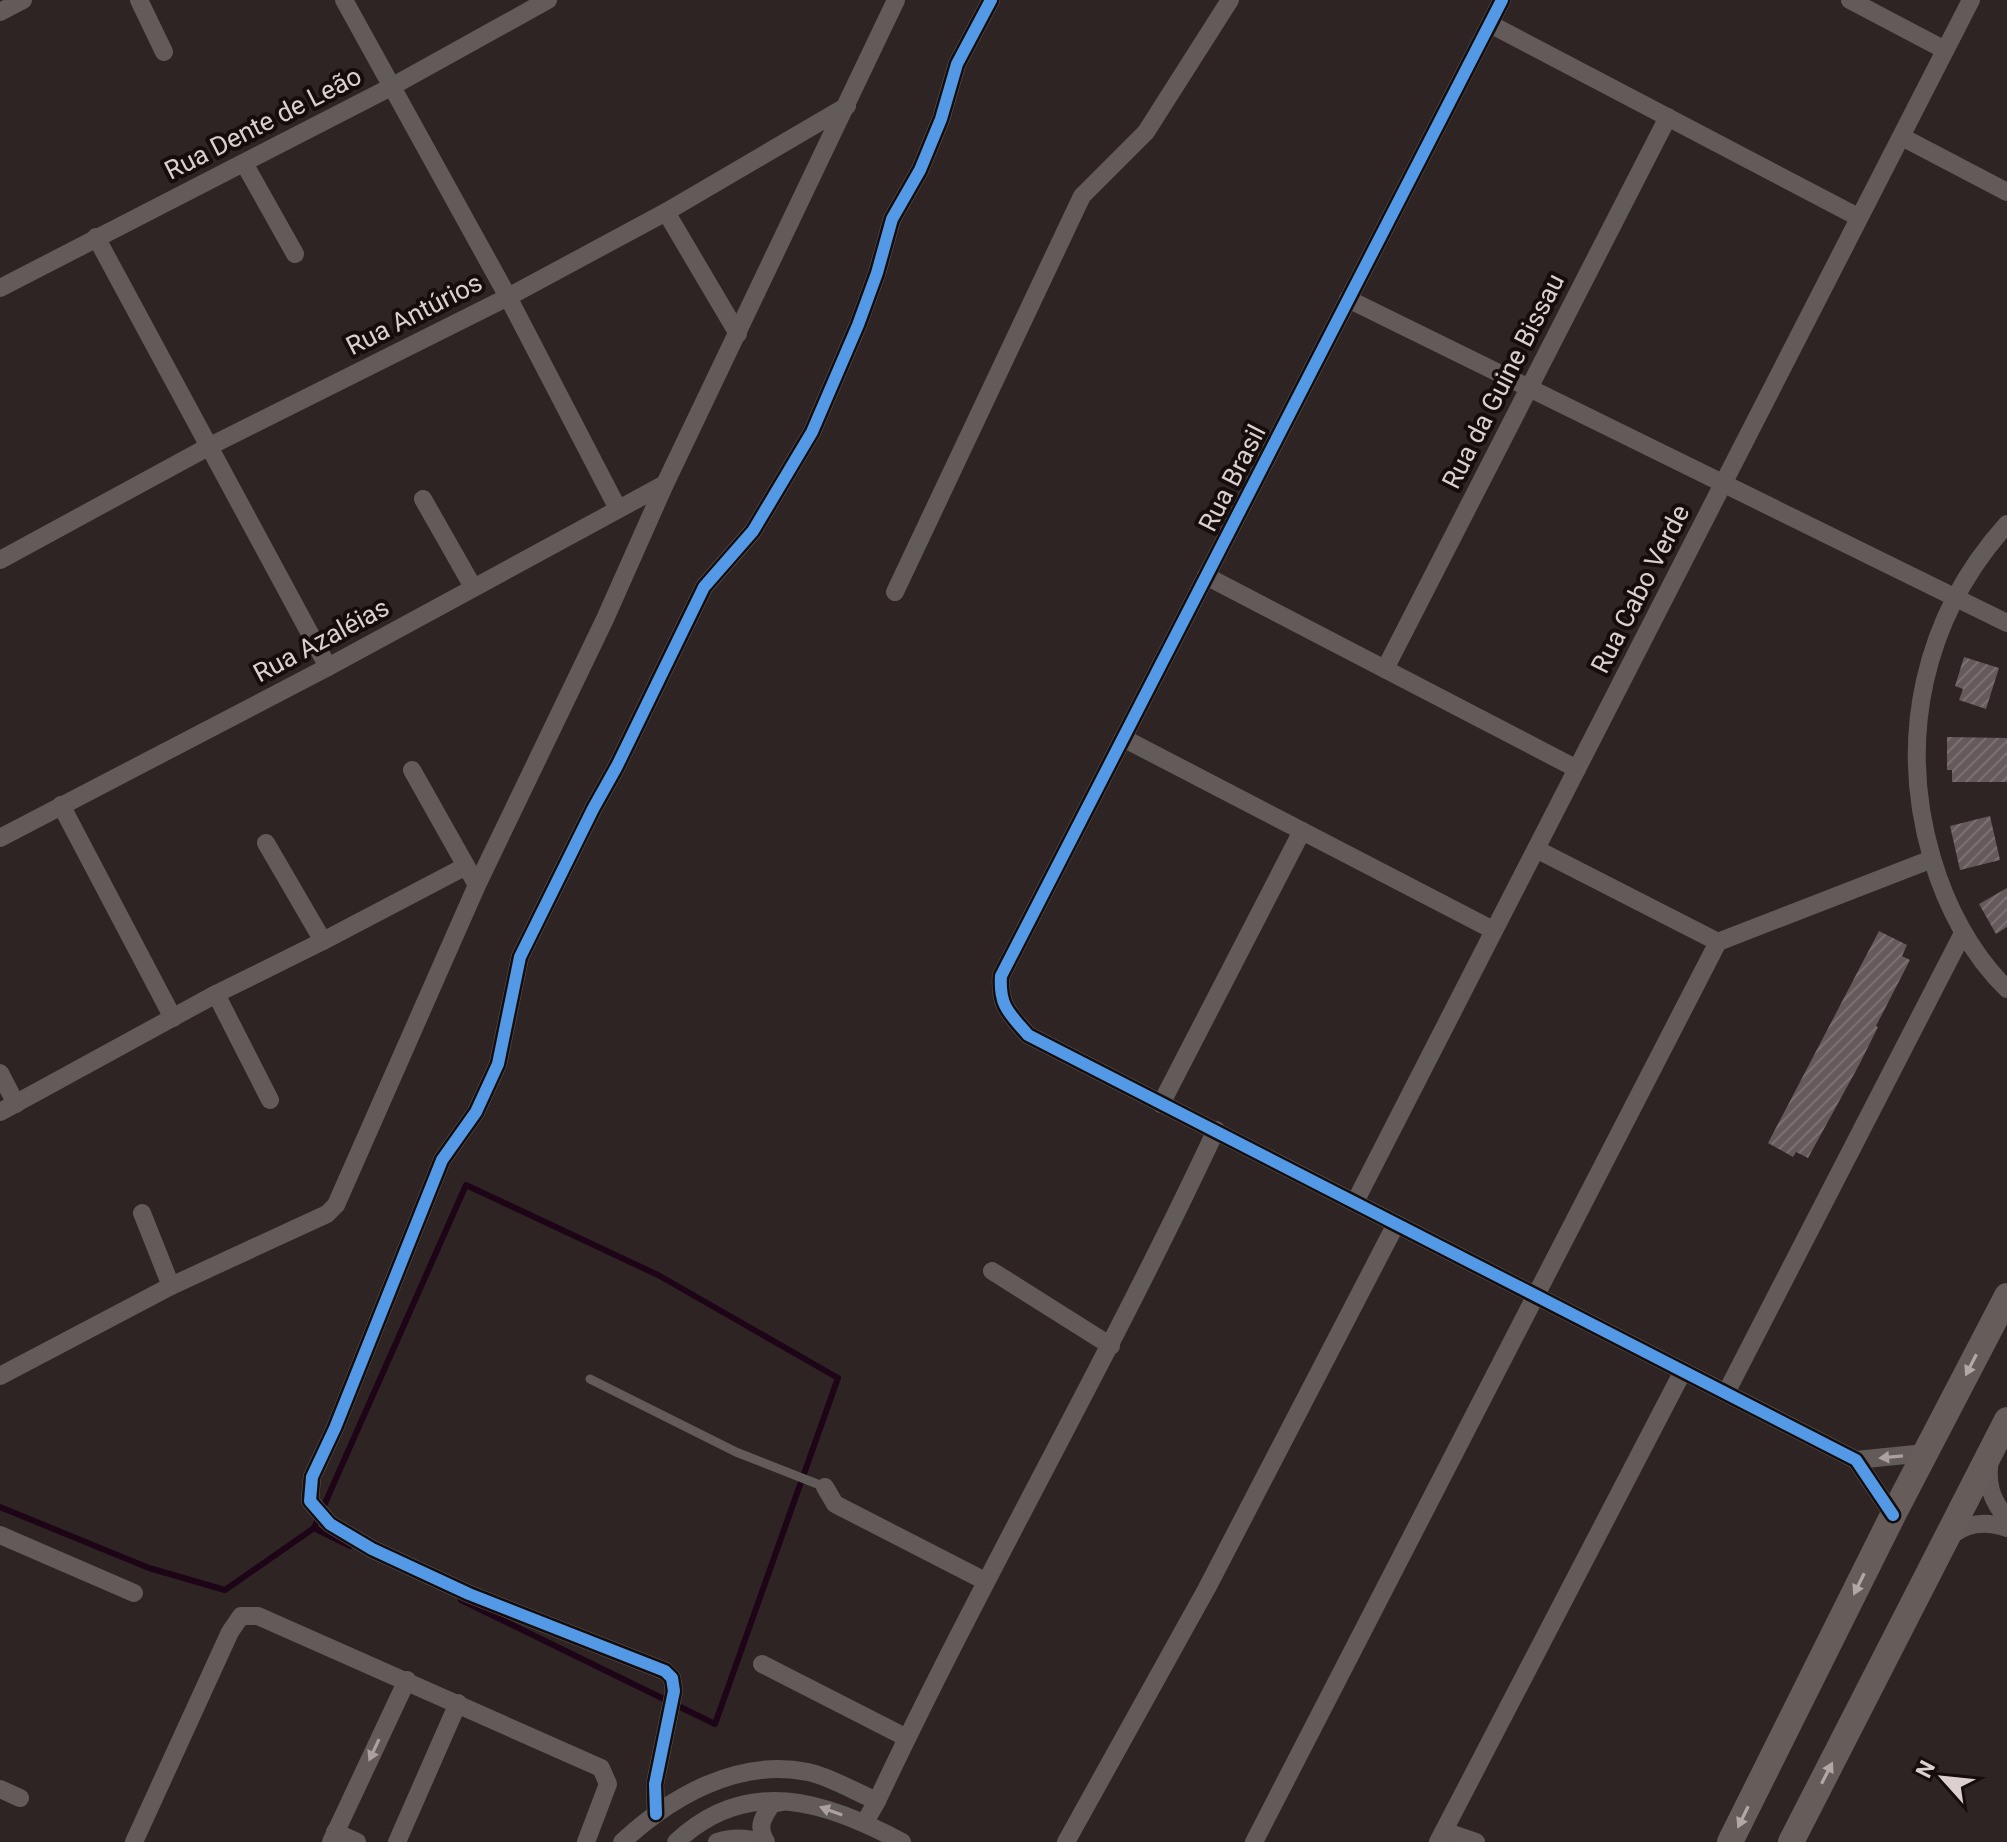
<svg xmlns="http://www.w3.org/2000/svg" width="2007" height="1842" font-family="Roboto,sans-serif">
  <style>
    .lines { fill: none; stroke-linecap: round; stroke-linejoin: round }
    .stream { stroke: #1d0416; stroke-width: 6 }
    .building { fill: url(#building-hatch) }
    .lane { stroke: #635b59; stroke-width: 9 }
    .street { stroke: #635b59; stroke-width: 18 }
    .secondary { stroke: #665d5b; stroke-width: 26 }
    .cycleway-casing { stroke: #140d0c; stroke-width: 17 }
    .cycleway { stroke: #5399e6; stroke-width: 12 }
    .oneway { fill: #b3a8a6 }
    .oneway2 { fill: #aca1a0 }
    .labels { text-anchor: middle; stroke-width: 8; stroke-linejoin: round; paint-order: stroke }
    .street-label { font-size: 26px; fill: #dcd0cf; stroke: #140d0c }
  </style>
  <defs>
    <pattern id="building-hatch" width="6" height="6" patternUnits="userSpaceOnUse" patternTransform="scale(2)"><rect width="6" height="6" fill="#675a5c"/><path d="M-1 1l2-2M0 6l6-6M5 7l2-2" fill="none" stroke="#7c7172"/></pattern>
  </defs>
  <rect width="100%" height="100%" fill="#2e2424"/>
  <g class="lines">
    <!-- stream -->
    <g class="stream">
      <path d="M0,1507l149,61 76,22 89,-62 152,-343 192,90 180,103 -123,346 -254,-124"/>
      <path d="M314,1528l36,18"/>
    </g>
  </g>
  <!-- building -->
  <g class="building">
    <path d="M1964,657l35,11 -13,41 -27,-9 4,-11 -8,-3z"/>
    <path d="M1947,737l60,1v44h-55v-12h-5z"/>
    <path d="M1990,816l10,44 -40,10 -10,-44z"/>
    <path d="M2007,888v39l-11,7 -17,-30z"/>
    <path d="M1879,931l28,14 -5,11 8,4 -34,66 2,1 -19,38 -51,93 -12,-6 -3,5 -25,-14z"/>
  </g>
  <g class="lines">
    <!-- lane -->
    <path class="lane" d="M590,1379l146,73 89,35"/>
    <!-- street -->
    <g class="street">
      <path d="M139,0l25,52"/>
      <path d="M344,0l164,297 110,212"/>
      <path d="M1502,0l-501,976c-2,30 8,37 27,59l828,425 37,55"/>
      <path d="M1850,0l95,50"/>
      <path d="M0,12l23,-12"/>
      <path d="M1490,24l368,193"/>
      <path d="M1902,137l105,55"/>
      <path d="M244,163l51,91"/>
      <path d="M666,212l72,122"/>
      <path d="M96,237l232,430"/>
      <path d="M0,288l391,-201 157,-87"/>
      <path d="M1348,299l659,324"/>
      <path d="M423,499l50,88"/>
      <path d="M2007,524c-84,93 -110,215 -75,334 14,48 39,96 75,131"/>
      <path d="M0,560l208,-113 300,-150 158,-85 181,-106"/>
      <path d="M1206,576l371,193"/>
      <path d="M895,592l187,-396 64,-64 84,-132"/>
      <path d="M1385,669l283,-552"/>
      <path d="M1123,738l370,192"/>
      <path d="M412,770l54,96"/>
      <path d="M61,805l112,213"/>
      <path d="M0,838l328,-171 337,-183"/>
      <path d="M266,843l57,98"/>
      <path d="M1536,849l182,93"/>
      <path d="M216,994l54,106"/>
      <path d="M0,1073l16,31"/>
      <path d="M1161,1104l141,-273"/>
      <path d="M0,1112l216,-118 107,-53 143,-75 11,19"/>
      <path d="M1355,1202l616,-1202"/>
      <path d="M142,1213l29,73"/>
      <path d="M992,1271l119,75"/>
      <path d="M0,1376l171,-90 156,-72 9,-9 141,-320 128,-266 60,-135 231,-484"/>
      <path d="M1726,1393l237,-460"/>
      <path d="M1990,1459c-4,25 1,40 17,60"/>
      <path d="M1856,1460l69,-7"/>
      <path d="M825,1487l10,17 150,77"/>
      <path d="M0,1535l134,58"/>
      <path d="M1947,1539c18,-16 37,-19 60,-11"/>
      <path d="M762,1664l145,74"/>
      <path d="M0,1789l20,9"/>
      <path d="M877,1801c107,-227 233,-444 339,-671"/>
      <path d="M656,1814l-1,-30 19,-93 -2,-13 -7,-7 -196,-77 -97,-45 -42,-25 -20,-23 2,-24 23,-49 107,-268 34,-48 22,-48 22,-107 73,-148 24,-43 87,-179 49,-56 59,-99 46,-107 19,-52 15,-54 28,-49 21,-51 16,-55 34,-64"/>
      <path d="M1444,1831l32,11"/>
      <path d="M335,1832l22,10"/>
      <path d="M134,1842l96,-210 11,-16h17l343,152 7,16 -22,58"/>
      <path d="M331,1842l76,-162"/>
      <path d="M397,1842l61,-139"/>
      <path d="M622,1842c50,-46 116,-84 186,-70 23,5 47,20 69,29l-12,21"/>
      <path d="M676,1842c72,-67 148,-41 226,0"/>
      <path d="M717,1842c15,-5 28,-5 43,0"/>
      <path d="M766,1842c-9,-15 -4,-24 6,-38l10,-2"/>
      <path d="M1066,1842l141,-254 189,-364"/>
      <path d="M1254,1842l464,-900 214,-83"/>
      <path d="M1438,1842l245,-471"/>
    </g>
    <!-- secondary -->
    <g class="secondary">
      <path d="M1730,1842l163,-327 114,-219"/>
      <path d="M1791,1842l216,-422"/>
    </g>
    <!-- cycleway casing -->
    <g class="cycleway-casing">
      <g id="cycleway">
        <path d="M1502,0l-501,976c-2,30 8,37 27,59l828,425 37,55"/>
        <path d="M656,1814l-1,-30 19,-93 -2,-13 -7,-7 -196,-77 -97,-45 -42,-25 -20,-23 2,-24 23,-49 107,-268 34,-48 22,-48 22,-107 73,-148 24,-43 87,-179 49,-56 59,-99 46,-107 19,-52 15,-54 28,-49 21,-51 16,-55 34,-64"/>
      </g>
    </g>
    <!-- cycleway -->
    <use href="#cycleway" class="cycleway"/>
  </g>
  <!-- one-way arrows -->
  <defs><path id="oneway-solid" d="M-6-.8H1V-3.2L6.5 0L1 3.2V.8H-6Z" transform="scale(2)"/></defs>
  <g class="oneway">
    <use href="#oneway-solid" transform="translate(1971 1365) rotate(117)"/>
    <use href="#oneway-solid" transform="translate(1859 1584) rotate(116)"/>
    <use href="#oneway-solid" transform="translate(1827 1773) rotate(-63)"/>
    <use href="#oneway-solid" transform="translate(1743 1817) rotate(116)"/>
  </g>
  <g class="oneway2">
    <use href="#oneway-solid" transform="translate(1891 1457) rotate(175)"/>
    <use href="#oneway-solid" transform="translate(374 1750) rotate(115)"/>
    <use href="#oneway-solid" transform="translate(831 1811) rotate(-160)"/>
  </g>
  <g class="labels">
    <!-- street labels -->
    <g class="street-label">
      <text transform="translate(263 123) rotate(-27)" y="9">Rua Dente de Leão</text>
      <text transform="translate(414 314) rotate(-27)" y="9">Rua Antúrios</text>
      <text transform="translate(1503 381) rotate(-63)" y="9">Rua da Guine Bissau</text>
      <text transform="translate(1232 478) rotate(-63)" y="9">Rua Brasil</text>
      <text transform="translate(1640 589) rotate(-63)" y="9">Rua Cabo Verde</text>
      <text transform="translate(321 640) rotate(-28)" y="9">Rua Azaléias</text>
    </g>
  </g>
  <!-- north arrow -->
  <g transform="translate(1943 1778) rotate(297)" stroke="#140d0c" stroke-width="6" paint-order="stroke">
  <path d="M0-6L14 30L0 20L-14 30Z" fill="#dcd0cf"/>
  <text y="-12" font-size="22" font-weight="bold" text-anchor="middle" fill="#dcd0cf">N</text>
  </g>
</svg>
